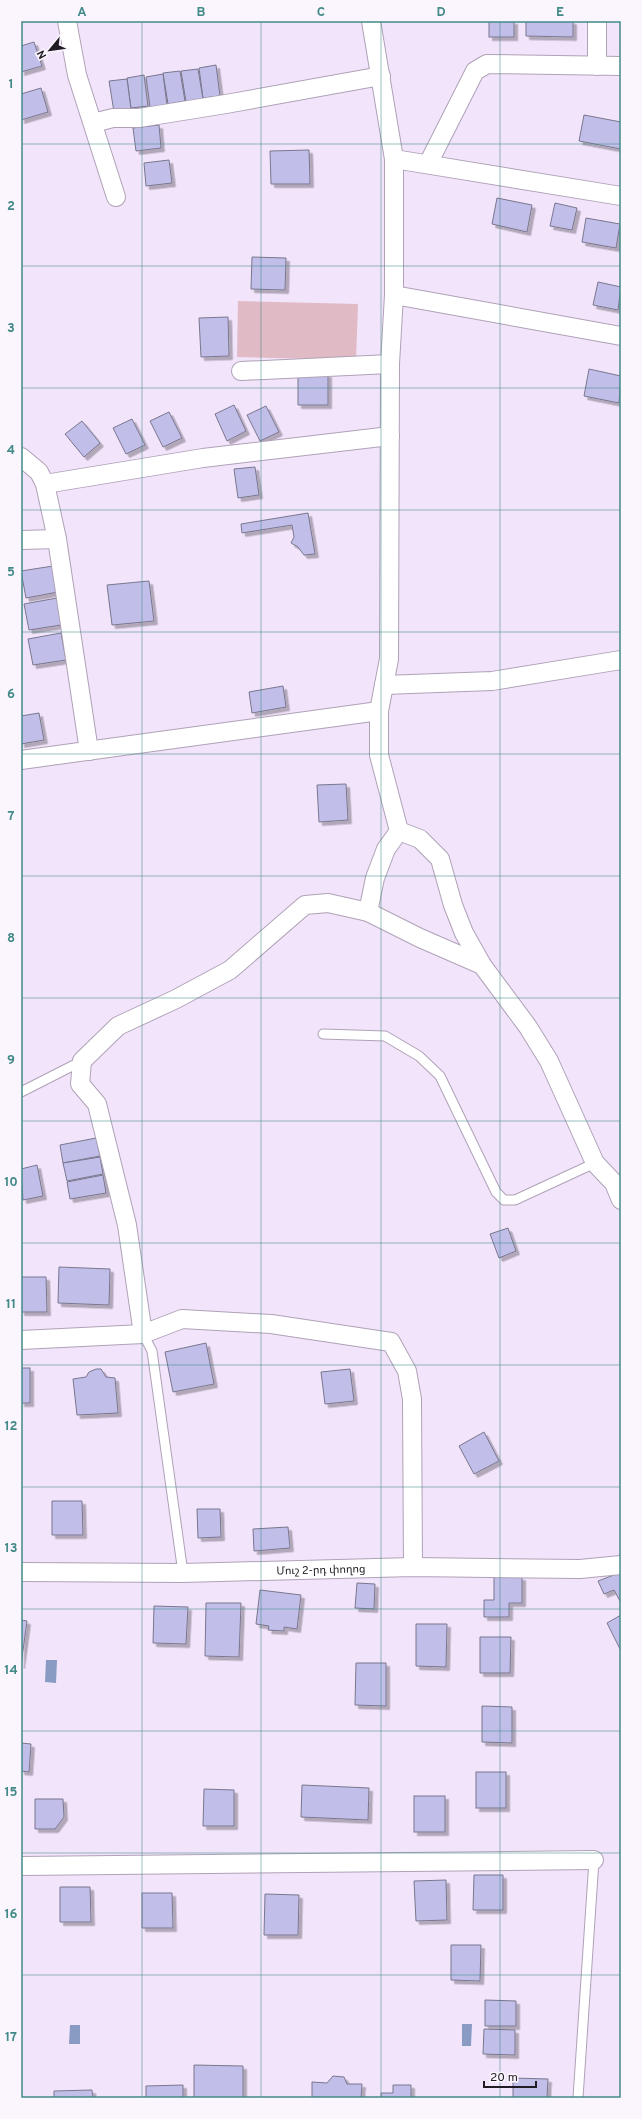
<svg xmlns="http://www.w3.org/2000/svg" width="642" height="2119" font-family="Overpass,'Noto Sans Armenian',sans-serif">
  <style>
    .green { fill: #e0bac4 }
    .water { fill: #899bc3 }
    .building { fill: #c2beea; stroke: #79778d; filter: url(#shadow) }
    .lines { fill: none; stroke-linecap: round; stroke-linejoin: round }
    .service-casing { stroke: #afa2b7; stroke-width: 11 }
    .minor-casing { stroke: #afa2b7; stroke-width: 20 }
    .service { stroke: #fff; stroke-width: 9 }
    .minor { stroke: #fff; stroke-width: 18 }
    .grid { fill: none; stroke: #428a88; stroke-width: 1; stroke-opacity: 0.55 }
    .labels { text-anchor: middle; stroke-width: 4; stroke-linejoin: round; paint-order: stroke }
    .street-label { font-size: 11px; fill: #211c24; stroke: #fbf5fe }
    .neatline { fill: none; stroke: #428a88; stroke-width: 1.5 }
    .grid-label { font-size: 13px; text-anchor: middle; font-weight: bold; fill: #428a88 }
  </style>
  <defs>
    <filter id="shadow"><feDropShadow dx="3.5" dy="3.5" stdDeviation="0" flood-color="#0004"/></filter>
  </defs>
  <rect width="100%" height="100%" fill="#f2e4fb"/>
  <!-- green -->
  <path class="green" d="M238,301l120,3 -2,56 -119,-3z"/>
  <!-- water -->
  <g class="water">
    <path d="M46,1660h11l-1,23 -11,-1z"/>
    <path d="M462,2024h10l-1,22h-9z"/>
    <path d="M70,2025h10v19h-11z"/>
  </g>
  <!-- building -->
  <g class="building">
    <rect x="489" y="21" width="25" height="16"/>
    <path d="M526,21h47v16l-47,-1z"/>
    <path d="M34,42l8,24 -21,6v-26z"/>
    <path d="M216,65l4,31 -17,2 -4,-30z"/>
    <path d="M198,69l5,30 -17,3 -5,-31z"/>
    <path d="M180,71l5,30 -17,3 -5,-31z"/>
    <path d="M163,74l4,31 -17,2 -4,-30z"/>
    <path d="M144,75l4,31 -17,2 -4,-30z"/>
    <path d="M127,79l4,30 -17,3 -5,-31z"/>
    <path d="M41,88l7,24 -27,8v-26z"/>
    <path d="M584,115l37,7v27l-42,-8z"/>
    <path d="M159,125l2,23 -25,3 -3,-23z"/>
    <path d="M309,150l1,34h-39l-1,-33z"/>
    <path d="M169,160l3,23 -26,3 -2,-23z"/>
    <path d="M497,198l35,7 -5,27 -35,-8z"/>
    <path d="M555,203l22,5 -5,22 -22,-4z"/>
    <path d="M586,218l34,6 -4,24 -34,-6z"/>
    <path d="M252,257l34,1 -1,32 -34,-1z"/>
    <path d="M598,282l23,5 -3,23 -25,-5z"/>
    <path d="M228,317l1,39 -28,1 -2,-39z"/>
    <path d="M589,369l32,7 -2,27 -35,-7z"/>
    <path d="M298,373l30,1v31h-30z"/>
    <path d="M234,405l12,26 -19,10 -12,-27z"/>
    <path d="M266,406l13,26 -19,9 -13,-26z"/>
    <path d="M169,412l13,26 -19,9 -13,-26z"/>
    <path d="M132,419l13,26 -19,9 -13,-26z"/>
    <path d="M82,421l18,22 -16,14 -19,-23z"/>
    <path d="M255,467l4,28 -21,3 -4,-29z"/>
    <path d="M308,513l7,41 -11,1 -6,-8 -7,-4 3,-6 -2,-12 -50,8 -1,-9z"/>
    <path d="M53,566l5,26 -32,6 -5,-27z"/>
    <path d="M149,581l5,40 -42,4 -5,-40z"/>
    <path d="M57,598l4,27 -32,5 -5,-26z"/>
    <path d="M61,633l5,27 -33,5 -5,-26z"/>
    <path d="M283,686l3,21 -34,6 -3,-21z"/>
    <path d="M39,713l5,27 -23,4v-28z"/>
    <path d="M346,784l2,36 -29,2 -2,-37z"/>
    <path d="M96,1138l4,18 -37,7 -3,-18z"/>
    <path d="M100,1157l3,17 -36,7 -4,-18z"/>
    <path d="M37,1165l6,31 -20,4 -2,-31z"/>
    <path d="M103,1175l3,18 -36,6 -3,-17z"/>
    <path d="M508,1228l8,23 -17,7 -9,-24z"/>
    <path d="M59,1267l51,2 -1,36 -51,-2z"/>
    <path d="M21,1277h25l1,35h-26z"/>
    <path d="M206,1343l8,41 -41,8 -8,-40z"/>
    <rect x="21" y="1368" width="9" height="35"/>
    <path d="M96,1369h5l5,8 9,1 3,35 -41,2 -4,-36 13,-2 3,-5z"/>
    <path d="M350,1369l4,32 -29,3 -4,-32z"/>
    <path d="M484,1432l15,29 -25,13 -15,-28z"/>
    <path d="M52,1501h30l1,34h-31z"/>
    <path d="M197,1509h23l1,28 -23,1z"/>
    <path d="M288,1527l2,21 -36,3 -1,-22z"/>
    <path d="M619,1573l2,4v26l-7,-13 -10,4 -6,-13z"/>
    <path d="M494,1577h28v26h-13v14h-25v-17h10z"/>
    <path d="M357,1583l18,1 -1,25 -19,-1z"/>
    <path d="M260,1590l41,5 -4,34 -13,-2v4l-16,-1 1,-4 -13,-2z"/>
    <path d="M206,1603h35l-2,54 -34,-1z"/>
    <path d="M154,1606l34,1 -2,37 -33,-1z"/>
    <path d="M621,1615v36l-14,-28z"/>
    <path d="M21,1620l6,1 -6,44z"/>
    <path d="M416,1624h31l-1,43 -30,-1z"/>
    <path d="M480,1637h31l-1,36h-30z"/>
    <path d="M356,1663h30v43l-31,-1z"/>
    <path d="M482,1706l30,1v36l-30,-1z"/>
    <path d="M21,1743l10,1 -2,28 -8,-1z"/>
    <rect x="476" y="1772" width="30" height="36"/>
    <path d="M302,1785l67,3 -1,32 -67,-3z"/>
    <path d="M204,1789l30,1v36h-31z"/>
    <rect x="414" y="1796" width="31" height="36"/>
    <path d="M35,1799h28l1,18 -9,12h-20z"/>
    <path d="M474,1875h29v35h-30z"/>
    <path d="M446,1880l1,40 -31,1 -2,-40z"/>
    <path d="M60,1887h30l1,35h-31z"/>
    <path d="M142,1893h30l1,35h-31z"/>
    <path d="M265,1894l34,1 -1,40h-34z"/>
    <path d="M451,1945h30l-1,36 -29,-1z"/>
    <path d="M485,2000l31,1v25h-31z"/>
    <path d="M484,2029l31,1v25l-32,-1z"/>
    <path d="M194,2065l49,1v32h-49z"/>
    <path d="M333,2076l11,1 3,7h15l-1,14h-49v-16l15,1z"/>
    <path d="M513,2078l35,1 -1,19h-34z"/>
    <path d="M183,2085v13h-37v-12z"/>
    <path d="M393,2085h18v13h-30v-5h12z"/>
    <path d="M92,2090l1,8h-39v-7z"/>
  </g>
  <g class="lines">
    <!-- service casing -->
    <g class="service-casing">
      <g id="service">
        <path d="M323,1034l62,2 34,20 21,20 56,116 8,8h11l80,-37"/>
        <path d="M21,1092l61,-31"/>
        <path d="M143,1334l9,17 31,222"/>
        <path d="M578,2098l16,-238"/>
      </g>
    </g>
    <!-- minor casing -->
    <g class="minor-casing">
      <g id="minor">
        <path d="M67,21l10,54 39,122"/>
        <path d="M597,66v-45"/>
        <path d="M93,123l20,-5h26l87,-14 155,-28"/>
        <path d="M394,159l227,37"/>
        <path d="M428,164l47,-93 12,-7 134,2"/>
        <path d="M394,295l227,41"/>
        <path d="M241,371l149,-7"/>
        <path d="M21,457l18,15 6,12 12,55 32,212"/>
        <path d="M45,484l158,-26 187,-22"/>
        <path d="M21,540l36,-1"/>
        <path d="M384,685l108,-4 129,-21"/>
        <path d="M21,760l358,-49"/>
        <path d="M399,831l21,8 20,20 13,46 11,28 18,32"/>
        <path d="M368,912l52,26 62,27 46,62 21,34 46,102 19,20 7,17"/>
        <path d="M143,1334l-16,-109 -30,-121 -17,-20 2,-23 36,-35 58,-27 54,-29 75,-65 23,-2 40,9 7,-34 11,-29 13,-18 -20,-76v-44l10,-52 1,-295 4,-69v-136l-23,-138"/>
        <path d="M21,1340l122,-6 39,-15 89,5 120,18 16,29 5,28 1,168"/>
        <path id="s1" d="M21,1572l162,1 230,-6 167,2 41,-4"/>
        <path d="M21,1866l573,-6"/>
      </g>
    </g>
    <!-- service -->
    <use href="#service" class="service"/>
    <!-- minor -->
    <use href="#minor" class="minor"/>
  </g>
  <!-- grid -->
  <path class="grid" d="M142,21v2077M261,21v2077M381,21v2077M500,21v2077M21,144h600M21,266h600M21,388h600M21,510h600M21,632h600M21,754h600M21,876h600M21,998h600M21,1121h600M21,1243h600M21,1365h600M21,1487h600M21,1609h600M21,1731h600M21,1853h600M21,1975h600"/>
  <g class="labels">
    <!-- street labels -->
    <g class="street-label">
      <text dy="4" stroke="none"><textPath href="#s1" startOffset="300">Մուշ 2-րդ փողոց</textPath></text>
    </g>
  </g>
  <!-- border -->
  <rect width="642" height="2119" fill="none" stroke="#fbf5fe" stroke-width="44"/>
  <!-- north arrow -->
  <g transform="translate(50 50) rotate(241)" stroke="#fbf5fe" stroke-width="3" paint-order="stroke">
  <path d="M0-3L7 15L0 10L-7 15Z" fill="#211c24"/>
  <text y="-6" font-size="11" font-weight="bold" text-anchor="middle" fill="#211c24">N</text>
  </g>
  <!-- scale -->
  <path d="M484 2081v6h52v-6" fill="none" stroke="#211c24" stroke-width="2"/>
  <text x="490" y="2081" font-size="12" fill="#211c24" stroke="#fbf5fe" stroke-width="3" paint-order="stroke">20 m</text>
  <rect x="22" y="22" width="598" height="2075" class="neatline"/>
  <g class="grid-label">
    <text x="82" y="16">A</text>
    <text x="201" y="16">B</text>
    <text x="321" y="16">C</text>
    <text x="441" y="16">D</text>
    <text x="560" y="16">E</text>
    <text x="11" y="88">1</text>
    <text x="11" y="210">2</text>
    <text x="11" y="332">3</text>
    <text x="11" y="454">4</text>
    <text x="11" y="576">5</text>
    <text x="11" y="698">6</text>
    <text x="11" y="820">7</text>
    <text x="11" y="942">8</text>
    <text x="11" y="1064">9</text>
    <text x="11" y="1186">10</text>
    <text x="11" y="1308">11</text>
    <text x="11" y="1430">12</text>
    <text x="11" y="1552">13</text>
    <text x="11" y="1674">14</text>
    <text x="11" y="1796">15</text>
    <text x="11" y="1918">16</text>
    <text x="11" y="2041">17</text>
  </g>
</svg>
